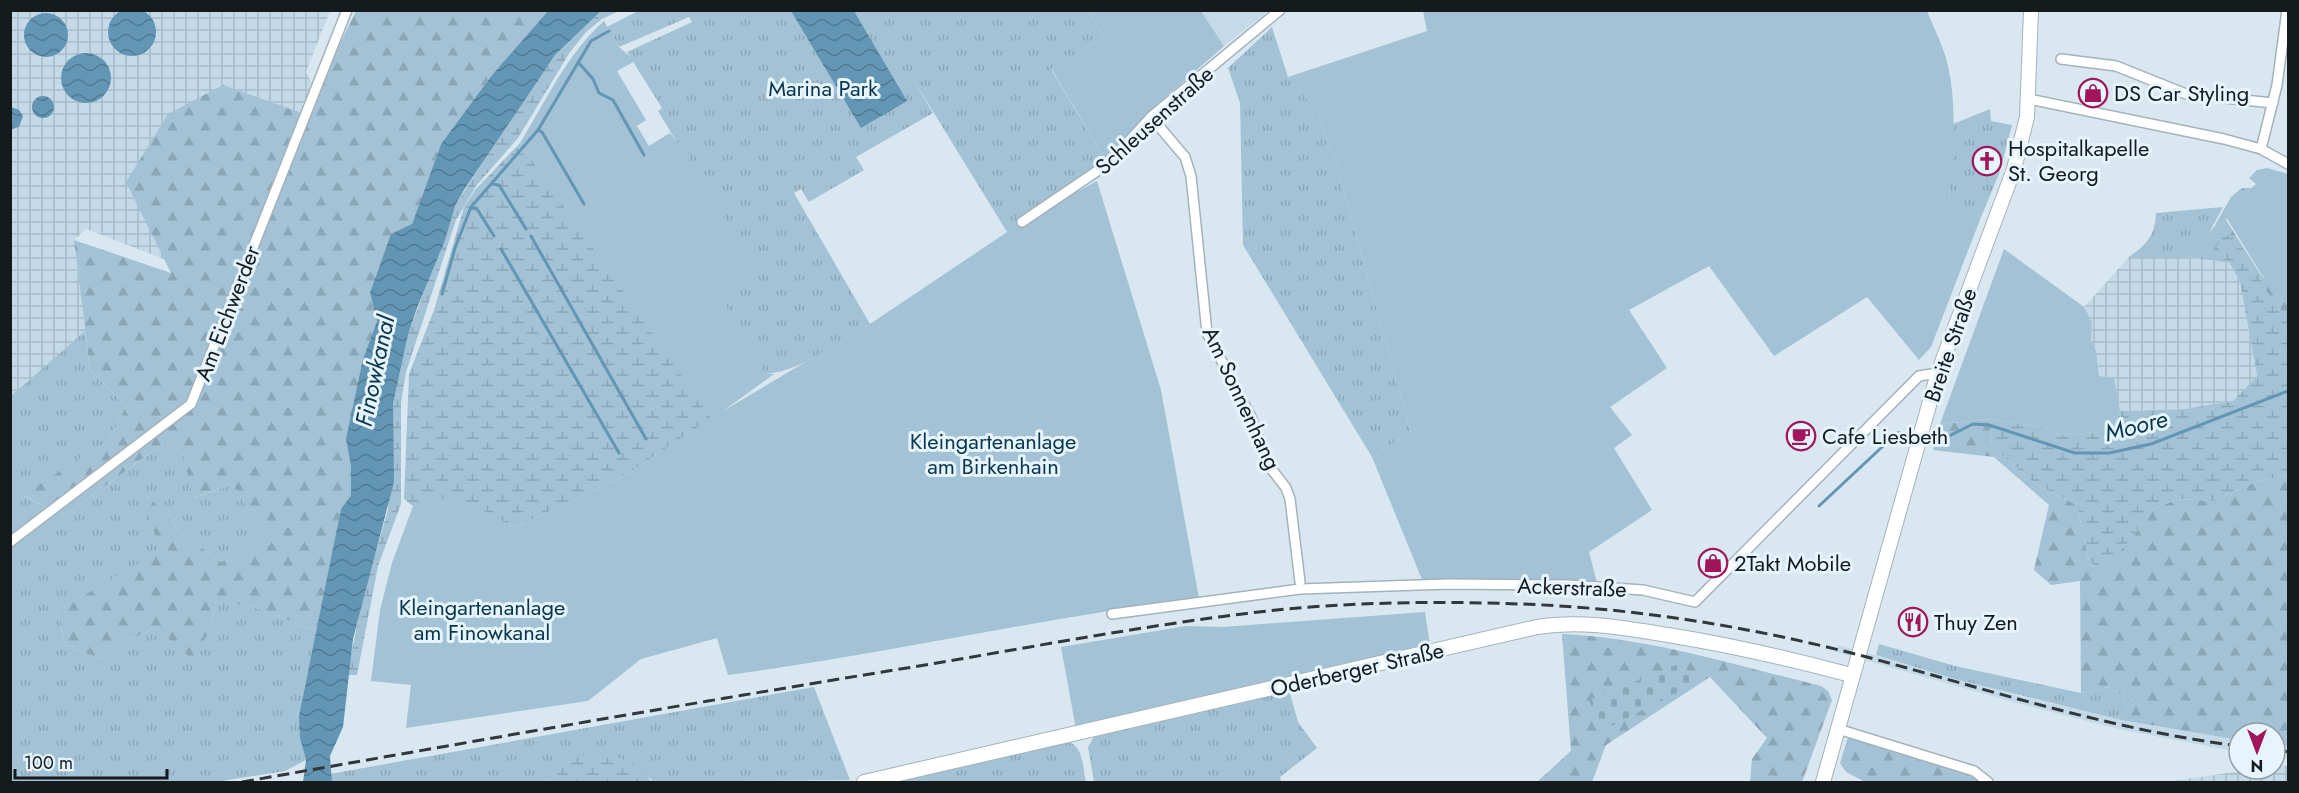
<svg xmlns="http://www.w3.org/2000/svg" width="2299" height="793" font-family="Jost,sans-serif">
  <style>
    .built { fill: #c4dae8 }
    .industrial { fill: url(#industrial-grid) }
    .grass { fill: url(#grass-tufts) }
    .forest { fill: url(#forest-firs) }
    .wetland { fill: url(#wetland-marsh) }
    .cemetery { fill: url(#cemetery-stones) }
    .garden { fill: #a3c2d5 }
    .water { fill: url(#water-waves) }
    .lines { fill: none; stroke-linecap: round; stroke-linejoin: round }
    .stream { stroke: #6296b4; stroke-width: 3 }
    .minor-casing { stroke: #a4b2bb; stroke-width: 12 }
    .secondary-casing { stroke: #a4b2bb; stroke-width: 16 }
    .minor { stroke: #fff; stroke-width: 9 }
    .secondary { stroke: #fff; stroke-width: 14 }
    .rail { stroke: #31373b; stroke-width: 3; stroke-dasharray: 12 6; stroke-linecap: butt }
    .labels { text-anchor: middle; stroke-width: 6; stroke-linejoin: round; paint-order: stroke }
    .park-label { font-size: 22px; fill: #09364c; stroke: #e5f4fd }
    .poi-label { font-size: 22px; fill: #151a1d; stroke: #e5f4fd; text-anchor: start }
    .street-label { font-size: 22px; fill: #151a1d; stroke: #e5f4fd }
    .water-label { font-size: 24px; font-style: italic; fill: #09364c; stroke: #e5f4fd }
  </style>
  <defs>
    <pattern id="industrial-grid" width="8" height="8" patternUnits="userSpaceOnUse" patternTransform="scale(1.5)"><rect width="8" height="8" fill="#c4dae8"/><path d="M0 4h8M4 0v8" fill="none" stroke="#a8bac7"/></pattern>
    <pattern id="grass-tufts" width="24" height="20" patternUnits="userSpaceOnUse" patternTransform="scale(1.5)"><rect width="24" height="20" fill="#a3c2d5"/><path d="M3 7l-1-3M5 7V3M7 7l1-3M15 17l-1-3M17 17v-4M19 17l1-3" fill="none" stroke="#8ba6b6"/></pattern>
    <pattern id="forest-firs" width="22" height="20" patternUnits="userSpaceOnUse" patternTransform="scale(1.5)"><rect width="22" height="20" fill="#a3c2d5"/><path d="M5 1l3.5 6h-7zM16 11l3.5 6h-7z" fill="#8ba6b6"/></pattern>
    <pattern id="wetland-marsh" width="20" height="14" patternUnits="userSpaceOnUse" patternTransform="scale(1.5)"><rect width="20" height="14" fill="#a3c2d5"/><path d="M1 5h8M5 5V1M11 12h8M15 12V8" fill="none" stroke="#8ba6b6"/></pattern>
    <pattern id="cemetery-stones" width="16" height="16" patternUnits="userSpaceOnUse" patternTransform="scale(1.5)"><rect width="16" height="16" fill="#a3c2d5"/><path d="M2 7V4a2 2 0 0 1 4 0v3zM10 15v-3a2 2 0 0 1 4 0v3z" fill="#8ba6b6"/></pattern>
    <pattern id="water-waves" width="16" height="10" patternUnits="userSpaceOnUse" patternTransform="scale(1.5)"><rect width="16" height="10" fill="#6296b4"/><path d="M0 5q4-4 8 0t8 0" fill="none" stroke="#507a92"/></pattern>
  </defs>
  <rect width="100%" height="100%" fill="#d8e7f0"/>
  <!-- built -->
  <g class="built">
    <path d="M1201,11h67l-44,35z"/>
    <path d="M1838,645l178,50 105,25 118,20v12l-121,-23 -105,-27 -177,-50z"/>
    <path d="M2275,745l13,1v12l-13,-2z"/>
  </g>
  <!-- industrial -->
  <g class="industrial">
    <path d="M11,11h319l-24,61 6,11 -12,30 -105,158 -109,-42 -12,11 11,91 -74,66z"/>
    <path d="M2129,257h59l42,6 10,19 17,94 -24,25 -48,8 -65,2 -7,-33 -14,-2 -3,-26 -5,-10 1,-18 -8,-15z"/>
    <path d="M2280,765l8,1v16h-122l90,-13h19v-3z"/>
  </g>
  <!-- grass -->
  <g class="grass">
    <path d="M640,10l448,1 16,26 -53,32 55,92 -33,29 -66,42 -97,-158 23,39 -77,44 8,13 -55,32 -8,-13 -7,4 76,131c-27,15 -76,52 -106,49l-44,-77 36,-23 -98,-162 4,-3 -35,-56 65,-30 -3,-5 -70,30 -12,-20z"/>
    <path d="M1272,27l16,50 27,30 21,56 75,269 -39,25 -129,-212 -3,-142 -12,-35z"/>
    <path d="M1990,109l1,12 21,4 -13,49 -18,43 -32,-17 4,-76z"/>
    <path d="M2242,188h11l-21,17 -6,15 -12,7 17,-30z"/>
    <path d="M2223,207l-14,26 -21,24h-59c18,-13 26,-21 27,-44z"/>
    <path d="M85,331l5,39 36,36 -17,34 -85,56 40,20 100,-73 19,11 11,44 38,-14 36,52 -47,26 -43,-32 -30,-34 -4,7 18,47 -105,61 8,33 32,14 58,-31 55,3 6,-30 38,7 64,24c-10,45 -25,84 -12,129l-21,11 -69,11h-205l-1,-385z"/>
    <path d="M1879,644l76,22 126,27 27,-6 22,13 -9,20 -166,-41 -79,-24z"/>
    <path d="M814,687l36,93 -198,2 -1,-3 -76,-23 -27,26h-216l-2,-8z"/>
    <path d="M1289,690l9,32 19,26 -37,29 1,5h-187l-6,-35 7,-12z"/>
    <path d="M1064,740c20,5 18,24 22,42h-202z"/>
  </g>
  <!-- forest -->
  <g class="forest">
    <path d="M356,11h193l-57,64 -51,69 -29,80 -42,69 7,28 -14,38 -12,107v29l-10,14 -23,122 -64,-24 -38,-6 -6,29 -17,30 -38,-33 -58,31 -32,-14 -8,-33 104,-61 -18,-48 6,-6 29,34 43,32 46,-26 -35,-52 -39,14 -10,-44 -19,-11 -100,73 -41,-21 86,-55 17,-34 -36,-36 -16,-130 97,33 -45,-91 42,-68 55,-29 82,29z"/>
    <path d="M2226,220l35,55 27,30v8c-25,-10 -46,-26 -58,-50l-42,-6 26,-30z"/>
    <path d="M1989,419l3,27 41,36 44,23 12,56 45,-26 19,-26 25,-10 37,2 42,-20 31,-5v270l-13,-1v-12h-36v7l-118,-20 9,-20 -22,-13 -27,6 -1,-112 -29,4 -17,-15 15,-65 -55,-48 -61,-7 7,-26z"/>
    <path d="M1562,634c88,4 173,31 259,52l7,5 4,9 -30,82h-52l2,-23 15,-21 -57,-61 -104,68 -14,37h-55l34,-31z"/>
    <path d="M1848,737l121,36 11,9h-115l-19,-10 -6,-9z"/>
  </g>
  <!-- wetland -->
  <g class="wetland">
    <path d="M601,11h18l-17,8 -16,13 -16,20 -52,86 -42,48 -20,34 -50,152 -5,31v101l-23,62 -21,109h-10l16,-80 25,-85 5,-106 15,-69 47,-129 54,-85 46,-66z"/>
    <path d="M520,143l192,275 -83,55 -114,55 -59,-31 -43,9 -9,-7 5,-125 25,-64 30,-103 11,-17z"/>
    <path d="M2223,235l12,1 42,72 11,5v163l-31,5 -42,20 -37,-2 -25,10 -19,26 -31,36 -14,-10 -12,-56 -44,-23 -41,-36 -3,-27 53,8 17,8 53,-4 8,-20 65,-2 48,-8 24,-25 -17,-94 -10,-19 -17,-10z"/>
    <path d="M613,755l21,9 18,18h-104l27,-26z"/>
  </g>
  <!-- cemetery -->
  <path class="cemetery" d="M1684,662l8,23 -91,46 -12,-31z"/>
  <!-- garden -->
  <g class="garden">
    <path d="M1088,11h113l23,35 -74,65 -44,50 -55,-93 53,-31z"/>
    <path d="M1423,11h504c7,18 17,36 21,55 10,44 4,90 1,134l32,17 -50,130 -12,13 -52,-63 -93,59 -65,-90 -80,44 38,58 -57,39 22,28 -18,13 38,62 -63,42 8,31 -141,-4 -33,3 -51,-125 39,-25 -75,-269 -21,-56 -27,-30 139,-46z"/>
    <path d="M604,21l15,26 16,14 -18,10 29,49 -9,6 12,20 21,-13 16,21 71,119 -36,24 43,76 10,1 -51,37 150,-89 149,-100 75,-41 64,209 38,208c-158,20 -313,56 -471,77l-11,-37 -76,21 -53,42 -182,27 5,-43 -40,-4 9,-71 12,-47 21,-57 43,-10 59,32 114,-55 82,-55 -191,-275c26,-42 46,-88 84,-122z"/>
    <path d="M2267,168l21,6v131l-21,-22 -41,-66 6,-12 24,-21 -7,-6 8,-8z"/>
    <path d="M2004,249l80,58 8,15 -1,18 5,10 3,26 15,2 6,33 -8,20 -53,4 -17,-8 -53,-8 -49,5z"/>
    <path d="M1425,612l5,33 -354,84 -15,-82 125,-21 37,1z"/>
  </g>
  <!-- water -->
  <g class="water">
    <circle cx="132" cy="32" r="24"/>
    <path d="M549,10l52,1 -46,44 -91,135 -9,16 -10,34 -28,68 -9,27 -15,69 1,78 -41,157 -10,88 -13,29 2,26h-29l3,-22 -6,-22 -1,-22 42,-207 10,-14v-29l-5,-27 17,-80 14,-38 -7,-28 21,-59 21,-10 29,-80 51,-69z"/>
    <path d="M791,11h63l53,90 -46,27z"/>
    <circle cx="46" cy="35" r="22"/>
    <circle cx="86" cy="78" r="25"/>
    <circle cx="43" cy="107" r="11"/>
    <path d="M11,107l8,3 4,6 -4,11 -7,2z"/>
  </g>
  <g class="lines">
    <!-- stream -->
    <g class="stream">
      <path d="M578,62l15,17 6,14 14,7 31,55"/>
      <path d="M538,130l4,2 42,72"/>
      <path d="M492,184l7,1 27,44"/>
      <path d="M472,208l5,1 17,27"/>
      <path d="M531,236l115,203"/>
      <path d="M501,249l118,204"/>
      <path d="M442,294l13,-46 16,-41 67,-77 53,-89 18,-10"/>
      <path d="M1941,440l32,-16 16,1 86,28h34l42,-9 137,-53"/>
      <path d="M1819,506l78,-73h7"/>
    </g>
    <!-- minor casing -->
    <g class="minor-casing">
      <g id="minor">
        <path d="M2061,59l55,7 70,28 87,9"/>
        <path d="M2029,99l195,40 37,10 27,15"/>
        <path d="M1151,117l34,40 6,19 16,157 45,86 14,43 20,26 4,11 10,83"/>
        <path d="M2261,149l16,-64 10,-75"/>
        <path d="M1022,222l87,-59 42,-46 129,-107"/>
        <path d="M10,542l181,-138 156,-394"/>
        <path d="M1112,614l188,-25 148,-5 119,1 76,5 52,12 224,-226 19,-3"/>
        <path d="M1838,729l136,42 14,11"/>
      </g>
    </g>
    <!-- secondary casing -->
    <g class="secondary-casing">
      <g id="secondary">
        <path d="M864,782l673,-155c45,-7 87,1 131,8 62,10 123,24 183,40"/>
        <path d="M1823,782l115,-409 76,-204 13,-52 4,-107"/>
      </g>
    </g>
    <!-- minor -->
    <use href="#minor" class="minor"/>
    <!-- secondary -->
    <use href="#secondary" class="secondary"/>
    <!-- rail -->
    <g class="rail">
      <path d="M2275,750l13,2"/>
      <path d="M242,782c227,-40 455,-80 683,-117 113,-19 227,-41 342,-54 83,-9 170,-10 254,-7 114,4 231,23 342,52 124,33 248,74 376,90"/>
    </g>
  </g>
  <!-- icons -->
  <defs>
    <g id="shop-ring" transform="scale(1.5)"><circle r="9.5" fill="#e5f4fd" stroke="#a1155d" stroke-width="1.5"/><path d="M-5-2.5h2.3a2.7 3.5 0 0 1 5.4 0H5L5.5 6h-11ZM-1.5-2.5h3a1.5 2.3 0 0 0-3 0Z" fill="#a1155d"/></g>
    <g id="church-ring" transform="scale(1.5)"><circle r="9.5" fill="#e5f4fd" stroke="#a1155d" stroke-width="1.5"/><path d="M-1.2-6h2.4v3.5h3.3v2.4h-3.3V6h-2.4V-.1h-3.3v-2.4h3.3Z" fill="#a1155d"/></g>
    <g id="cafe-ring" transform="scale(1.5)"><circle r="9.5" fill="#e5f4fd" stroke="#a1155d" stroke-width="1.5"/><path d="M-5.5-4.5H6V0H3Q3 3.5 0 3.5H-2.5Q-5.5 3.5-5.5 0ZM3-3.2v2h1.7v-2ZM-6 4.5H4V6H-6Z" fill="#a1155d"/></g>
    <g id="restaurant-ring" transform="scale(1.5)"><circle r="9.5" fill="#e5f4fd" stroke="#a1155d" stroke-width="1.5"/><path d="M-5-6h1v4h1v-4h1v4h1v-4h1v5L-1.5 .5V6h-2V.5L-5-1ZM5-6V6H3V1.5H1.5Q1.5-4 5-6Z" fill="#a1155d"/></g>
  </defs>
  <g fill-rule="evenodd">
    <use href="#shop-ring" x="2093" y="93"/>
    <use href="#church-ring" x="1987" y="161"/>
    <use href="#cafe-ring" x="1801" y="436"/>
    <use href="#shop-ring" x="1713" y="563"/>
    <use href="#restaurant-ring" x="1913" y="622"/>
  </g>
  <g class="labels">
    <!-- park labels -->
    <g class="park-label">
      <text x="823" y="96">Marina Park</text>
      <text x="993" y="449">Kleingartenanlage<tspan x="993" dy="25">am Birkenhain</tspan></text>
      <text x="482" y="615">Kleingartenanlage<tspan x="482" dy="25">am Finowkanal</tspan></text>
    </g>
    <!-- poi labels -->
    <g class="poi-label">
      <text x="2114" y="101">DS Car Styling</text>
      <text x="2008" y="156">Hospitalkapelle<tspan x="2008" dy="25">St. Georg</tspan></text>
      <text x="1822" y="444">Cafe Liesbeth</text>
      <text x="1734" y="571">2Takt Mobile</text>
      <text x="1934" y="630">Thuy Zen</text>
    </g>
    <!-- street labels -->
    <g class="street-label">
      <text transform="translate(1154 120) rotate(-42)" y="8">Schleusenstraße</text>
      <text transform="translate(227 313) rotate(-69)" y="8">Am Eichwerder</text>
      <text transform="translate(1950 345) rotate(-71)" y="8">Breite Straße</text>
      <text transform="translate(1242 398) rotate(65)" y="8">Am Sonnenhang</text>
      <text transform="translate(1572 587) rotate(2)" y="8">Ackerstraße</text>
      <text transform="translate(1357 669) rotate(-13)" y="8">Oderberger Straße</text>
    </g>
    <!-- water labels -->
    <g class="water-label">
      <text transform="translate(375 371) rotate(-78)" y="8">Finowkanal</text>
      <text transform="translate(2136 426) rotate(-14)" y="8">Moore</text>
    </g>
  </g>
  <!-- border -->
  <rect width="2299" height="793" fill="none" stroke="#151a1d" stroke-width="24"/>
  <!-- north arrow -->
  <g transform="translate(2257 751) rotate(180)"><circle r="28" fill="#e5f4fd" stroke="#929da3" stroke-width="1.5"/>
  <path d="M0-4.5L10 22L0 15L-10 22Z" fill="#a1155d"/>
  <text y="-9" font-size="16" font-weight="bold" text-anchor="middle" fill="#151a1d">N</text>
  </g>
  <!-- scale -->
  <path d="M15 769v9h152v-9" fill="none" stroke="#151a1d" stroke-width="3"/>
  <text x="24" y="769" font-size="18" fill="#151a1d" stroke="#e5f4fd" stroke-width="4.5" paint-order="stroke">100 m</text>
</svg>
